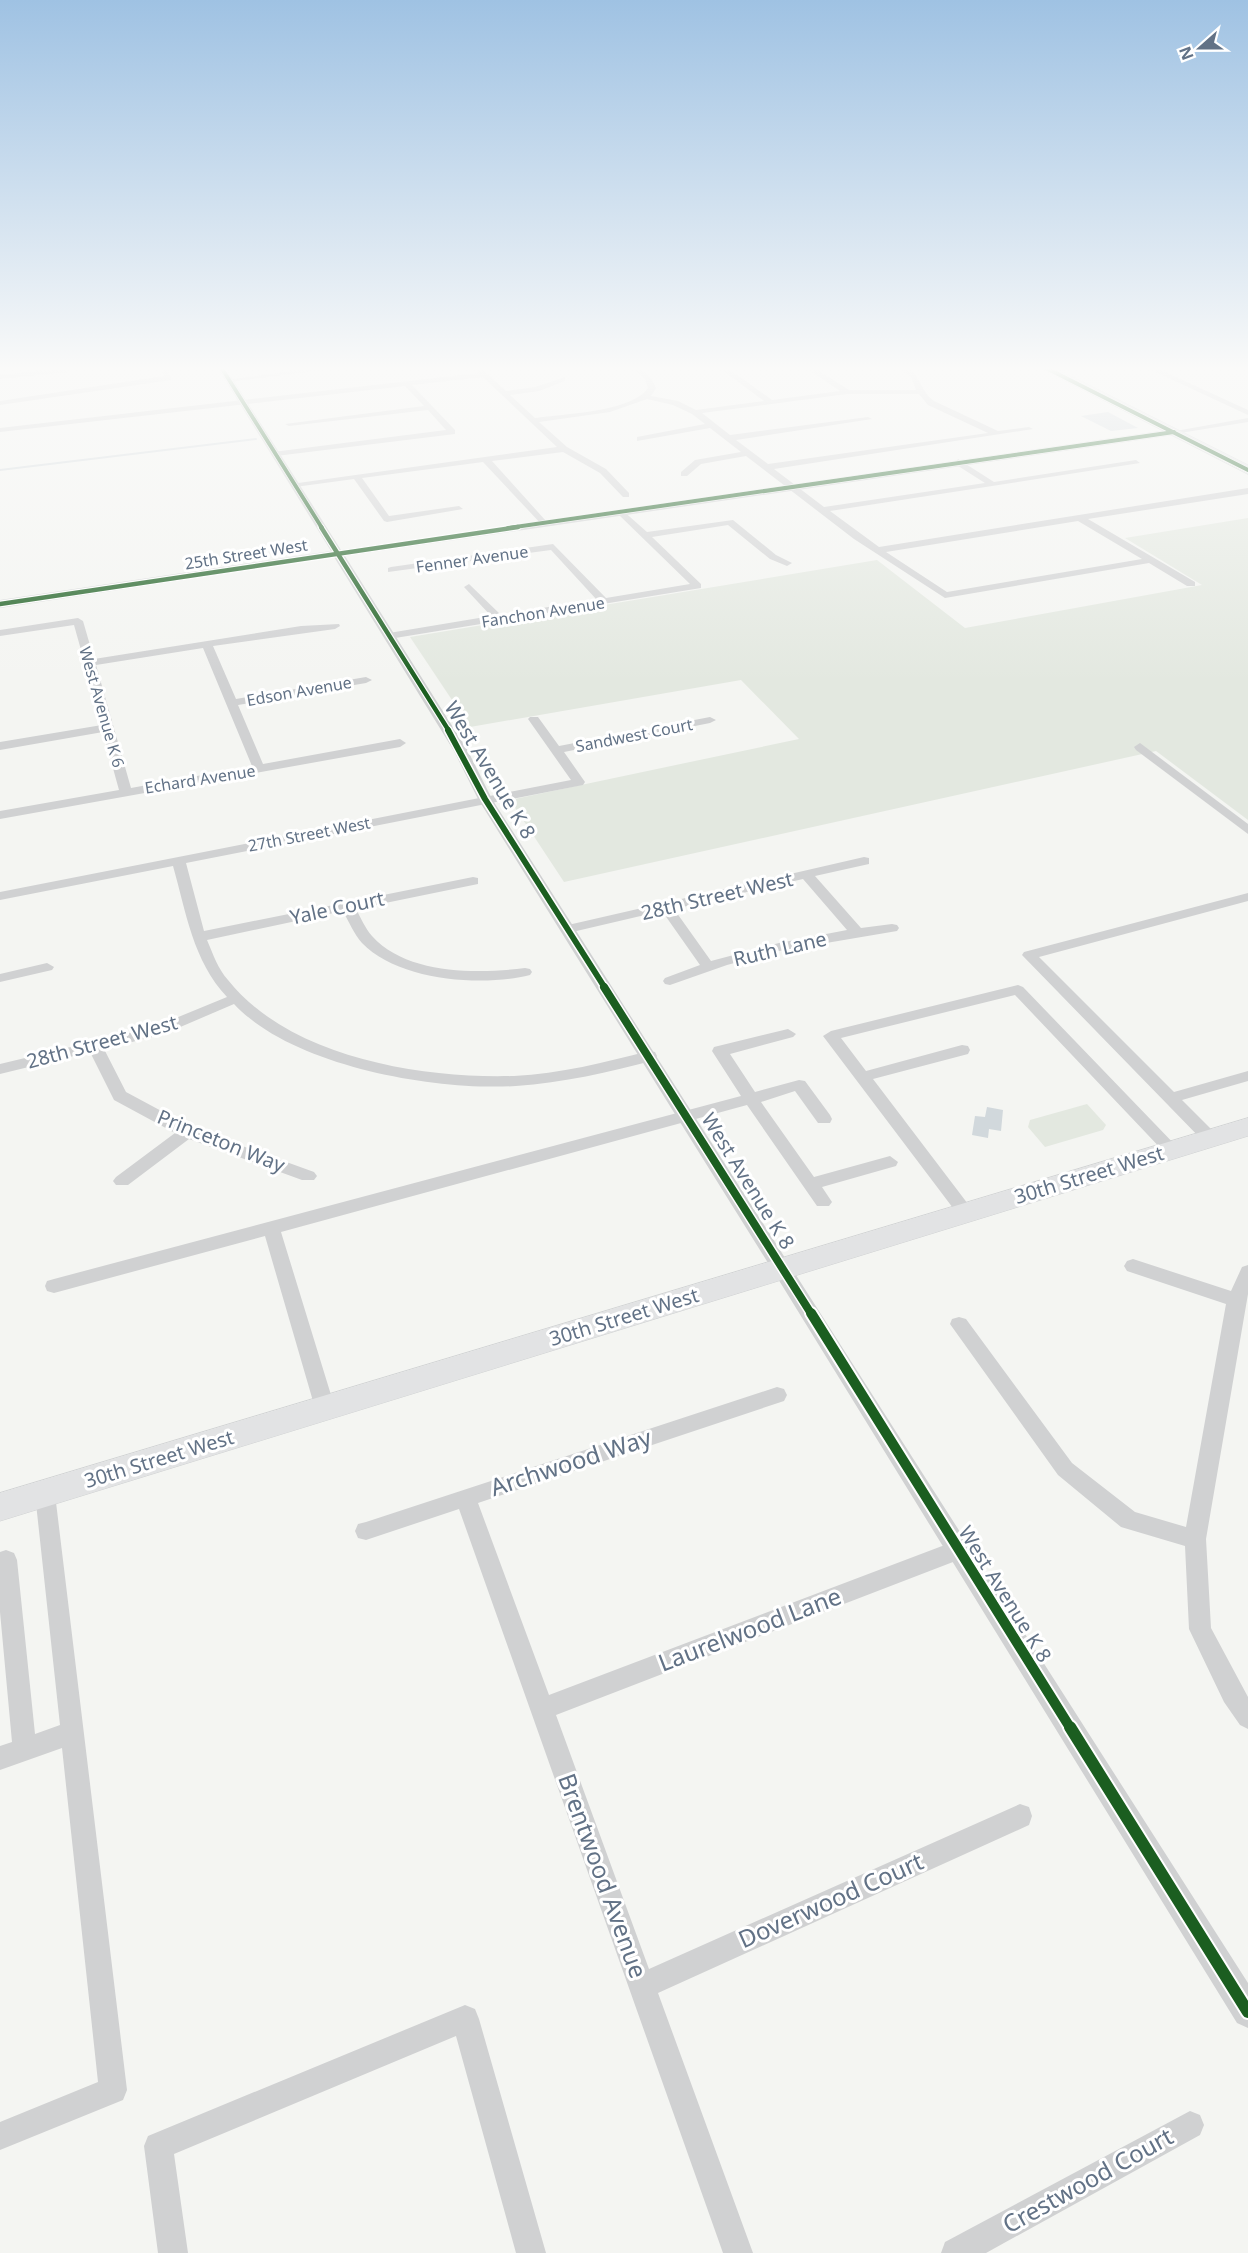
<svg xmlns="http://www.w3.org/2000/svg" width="1248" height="2253" font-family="'Noto Sans',sans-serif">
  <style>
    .green { fill: #e3e8e0 }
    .water { fill: #d1d8dc }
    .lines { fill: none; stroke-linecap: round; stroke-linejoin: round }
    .stream { stroke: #d1d8dc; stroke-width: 2 }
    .primary-casing { stroke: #d0d2d3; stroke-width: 1 }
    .minor { fill: #d0d1d2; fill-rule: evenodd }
    .tertiary { fill: #d0d1d2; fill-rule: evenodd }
    .primary { fill: #e2e3e4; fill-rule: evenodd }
    .cycleway-far5-casing { stroke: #fff; stroke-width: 5 }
    .cycleway-far4-casing { stroke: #fff; stroke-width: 7 }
    .cycleway-far3-casing { stroke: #fff; stroke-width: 9 }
    .cycleway-far2-casing { stroke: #fff; stroke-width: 11 }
    .cycleway-far1-casing { stroke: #fff; stroke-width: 14 }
    .cycleway-casing { stroke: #fff; stroke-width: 16 }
    .cycleway-far5 { stroke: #1b5e20; stroke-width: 4 }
    .cycleway-far4 { stroke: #1b5e20; stroke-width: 4.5 }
    .cycleway-far3 { stroke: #1b5e20; stroke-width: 6 }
    .cycleway-far2 { stroke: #1b5e20; stroke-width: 8 }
    .cycleway-far1 { stroke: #1b5e20; stroke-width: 10 }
    .cycleway { stroke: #1b5e20; stroke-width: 12 }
    .labels { text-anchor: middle; stroke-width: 6; stroke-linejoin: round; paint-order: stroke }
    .far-street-label { font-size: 16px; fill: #627286; stroke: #fff }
    .street-label { font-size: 20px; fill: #627286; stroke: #fff }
    .near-street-label { font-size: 24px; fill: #627286; stroke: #fff }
  </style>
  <rect width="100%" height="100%" fill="#f4f5f2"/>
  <!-- green -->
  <g class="green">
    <path d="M1248,518v302l-92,-69 -592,131 -54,-82 289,-61 -58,-59 -271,47 -60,-90 467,-77 88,68 237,-43 -77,-47z"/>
    <path d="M1087,1104l19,21 -3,5 -58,17 -17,-20 2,-7z"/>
  </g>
  <!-- water -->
  <g class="water">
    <path d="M1108,412l30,16 -27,3 -30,-15z"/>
    <path d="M987,1107l16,3 -2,21 -12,-2 -1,9 -16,-3 3,-19 10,1z"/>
  </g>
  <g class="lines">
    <!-- stream -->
    <path class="stream" d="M0,470l256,-31"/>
    <!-- primary casing -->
    <g class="primary-casing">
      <g id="primary">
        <path d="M1039,367h14l195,98v9z"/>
        <path d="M1248,1118v18l-1248,385v-28z"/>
      </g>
    </g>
    <!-- minor -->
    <g class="minor">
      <path d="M160,367h8l3,13 -171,25v-4l164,-25z"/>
      <path d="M323,367h24l-118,15 -4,-2z"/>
      <path d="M474,367h6l26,24 29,-4 30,-10v4l-26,10 -29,4 25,23c28,-4 97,-6 113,-30l-3,-9 -15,-12c13,0 21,9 26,21l-5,8 27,5 18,9 68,-9 -46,-34h8l46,33 68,-9 -35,-24h8l36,23h67l-5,-13 -14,-10c24,0 21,23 37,34l64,30 31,-4 4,2 -259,40 50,38 161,-24 -30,-19 3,-5 36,23 142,-22 4,3 -310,48 49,36 369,-59v6l-160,25 107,63v4h-8l-38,-23 -204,35 -91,-59 -108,-83 -45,8 -14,12h-6v-4l14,-12 46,-8 -31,-24 -73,13v-4l68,-13 -13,-10 -19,-9 -26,-6 -37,13 -71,10 28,25 39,22 23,24v4h-6l-23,-24 -37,-21 -71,9 54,60v4l-3,1 -60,-64 -121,16 27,38 70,-10 4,3 -76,13 -3,-1 -30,-42 -59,8 -4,-3 266,-37 -74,-70 -71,8 43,45v4l-179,22 -3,-4 173,-22 -18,-20 -139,16 -4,-2 139,-18 -19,-20 -405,46v-4l479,-55zM847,394h72l9,11 60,28 -220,31 -32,-24 136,-21 -4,-2 -138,18 -28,-22zM1078,521l64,38 -195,33 -61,-40z"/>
      <path d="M1064,367h21l-33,6 -4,-2z"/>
      <path d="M1145,367h9l94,43v5z"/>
      <path d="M66,368l3,4 -69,7v-4z"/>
      <path d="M1248,418v4l-74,12 -4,-2z"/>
      <path d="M621,509l26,23 86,-12 43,35 16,8 -5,3 -17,-7 -42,-34 -76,12 49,47v4l-312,51 -5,-3 5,-3 102,-17 -27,-29 5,-3 32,31 95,-16 -45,-49 -163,22v-4l3,-1 162,-23 53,54 84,-14 -72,-70 -2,-2z"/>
      <path d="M78,618l5,3 11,38 207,-33 38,-2 1,2 -5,3 -122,17 23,53 130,-22 6,3 -6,3 -128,22 25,59 137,-25 6,4 -6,4 -400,72v-8l119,-21 -16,-58 -103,18v-8l102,-17 -28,-100 -74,11v-6zM203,648l49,118 -121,22 -35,-123z"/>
      <path d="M530,717h8l21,29 151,-29 6,3 -6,3 -146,29 21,30 -2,3 -397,78 18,68 269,-54 5,1v6l-122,25c5,9 9,19 16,27 35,39 106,38 153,32l5,1 2,3 -2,3c-47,12 -132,6 -168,-32 -8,-9 -13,-21 -19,-32l-136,29c6,14 11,29 21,40 61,77 193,99 286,96 46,-2 91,-14 135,-25l6,1 2,4 -2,4c-46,12 -92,23 -139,26 -82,5 -224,-20 -282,-82l-70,30 -60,15 22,43 67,36 121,44 3,4 -3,4h-12l-113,-41 -61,46h-12l-3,-4 3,-4 59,-44 -61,-33 -24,-48 -90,22v-10l154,-37 73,-30c-34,-36 -41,-85 -54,-131l-173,34v-8l571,-112 -43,-61z"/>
      <path d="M1140,743l108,81v10l-112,-84 -2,-3z"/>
      <path d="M864,857l5,1v6l-54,12 46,52 31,-4 5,1 2,3 -2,3 -118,20 -52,14 -57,20 -5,-1 -2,-3 2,-3 35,-13 -38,-54 -94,22 -7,-4 7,-4zM803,879l44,51 -68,13 -68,18 -37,-52z"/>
      <path d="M1248,893v8l-209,56 135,135 74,-21v10l-66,19 35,35 2,4 -2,4h-12l-183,-188 2,-3z"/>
      <path d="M47,963l7,4 -2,3 -52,12v-8z"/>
      <path d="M1018,985l5,2 157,163 -8,6 -6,-2 -151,-159 -174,43 25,33 96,-26 6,1 2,4 -2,4 -95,25 98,129 3,4 -3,4h-12l-136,-180 8,-5z"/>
      <path d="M788,1029l8,5 -3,3 -63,17 25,38 44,-12 6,1 25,34 2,4 -2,4h-12l-23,-32 -34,11 53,75 76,-21 8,6 -2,4 -74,21 10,15 -3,4h-12l-70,-101 -466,127 54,176 -3,6 -7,2 -7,-2 -3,-6 -50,-172 -211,57 -7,-2 -2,-5 2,-5 7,-2 687,-183 -29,-45 2,-4z"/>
      <path d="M1133,1259l98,32 11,-24 6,-2v29l-42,245 5,89 37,69v32l-8,-4 -16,-23 -35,-73 -4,-83 -64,-19 -63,-52 -108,-151 2,-5 7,-2 7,2 106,144 63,49 51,15 40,-223 -99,-33 -3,-5 3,-5z"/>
      <path d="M777,1387l7,2 3,6 -3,6 -306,102 71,192 409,-155 8,3 3,7 -3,7 -410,158 93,254 371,-165 9,3 3,9 -3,9 -371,168 95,260h-30l-264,-744 -93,31 -8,-2 -3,-7 3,-7 8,-2z"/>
      <path d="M45,1485l7,3 3,6 72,596 -4,10 -123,50v-28l98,-40 -36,-334 -62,22v-24l12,-4 -12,-130v-60l6,-2 8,3 3,7 18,174 25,-9 -25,-231 3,-6z"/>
      <path d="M465,2005l10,4 4,10 67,234h-30l-60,-217 -282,118 14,99h-30l-14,-107 4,-10z"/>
      <path d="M1190,2111l10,4 4,10 -4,10 -214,118h-45l4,-11z"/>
    </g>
    <!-- tertiary -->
    <path class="tertiary" d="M217,367h8l116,183 833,-121 5,3 -5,3 -829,121 123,195 24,48 756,1184v45l-11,-5 -462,-749 -297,-475 -24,-48 -120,-194 -334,51v-8l331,-49z"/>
    <!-- primary -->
    <use href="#primary" class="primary"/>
    <!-- cycleway-far5 casing -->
    <g class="cycleway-far5-casing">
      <g id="cycleway-far5">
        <path d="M221,367l101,161"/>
        <path d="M1044,367l204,103"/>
        <path d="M508,528l666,-96"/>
      </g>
    </g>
    <!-- cycleway-far4 casing -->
    <g class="cycleway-far4-casing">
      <g id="cycleway-far4">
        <path d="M321,527l128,204"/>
        <path d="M0,604l518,-77"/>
      </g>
    </g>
    <!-- cycleway-far3 casing -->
    <g class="cycleway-far3-casing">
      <path id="cycleway-far3" d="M448,730l37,69 120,189"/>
    </g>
    <!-- cycleway-far2 casing -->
    <g class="cycleway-far2-casing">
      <path id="cycleway-far2" d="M604,987l208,328"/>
    </g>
    <!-- cycleway-far1 casing -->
    <g class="cycleway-far1-casing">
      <path id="cycleway-far1" d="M811,1313l260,416"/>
    </g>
    <!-- cycleway casing -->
    <g class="cycleway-casing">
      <path id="cycleway" d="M1070,1727l178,285"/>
    </g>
    <!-- cycleway-far5 -->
    <use href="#cycleway-far5" class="cycleway-far5"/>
    <!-- cycleway-far4 -->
    <use href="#cycleway-far4" class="cycleway-far4"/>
    <!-- cycleway-far3 -->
    <use href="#cycleway-far3" class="cycleway-far3"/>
    <!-- cycleway-far2 -->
    <use href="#cycleway-far2" class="cycleway-far2"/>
    <!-- cycleway-far1 -->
    <use href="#cycleway-far1" class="cycleway-far1"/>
    <!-- cycleway -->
    <use href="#cycleway" class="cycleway"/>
  </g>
  <!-- sky -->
  <linearGradient id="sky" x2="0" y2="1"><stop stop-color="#9fc2e3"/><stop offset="0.54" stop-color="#fafaf9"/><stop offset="1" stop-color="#fafaf9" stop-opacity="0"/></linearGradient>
  <rect width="1248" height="683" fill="url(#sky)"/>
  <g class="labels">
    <!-- far-street labels -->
    <g class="far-street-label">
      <text transform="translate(246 554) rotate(-9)" y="6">25th Street West</text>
      <text transform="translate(472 559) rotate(-8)" y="6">Fenner Avenue</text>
      <text transform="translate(543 612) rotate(-9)" y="6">Fanchon Avenue</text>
      <text transform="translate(299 691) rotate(-10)" y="6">Edson Avenue</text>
      <text transform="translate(102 707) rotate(74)" y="6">West Avenue K 6</text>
      <text transform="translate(634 735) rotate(-11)" y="6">Sandwest Court</text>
      <text transform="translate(200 779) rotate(-9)" y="6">Echard Avenue</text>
      <text transform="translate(309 834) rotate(-11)" y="6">27th Street West</text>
    </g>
    <!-- street labels -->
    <g class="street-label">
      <text transform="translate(490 770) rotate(59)" y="7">West Avenue K 8</text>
      <text transform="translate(717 896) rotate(-13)" y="7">28th Street West</text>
      <text transform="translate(337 908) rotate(-12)" y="7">Yale Court</text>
      <text transform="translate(780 949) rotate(-13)" y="7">Ruth Lane</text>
      <text transform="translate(102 1042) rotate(-15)" y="7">28th Street West</text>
      <text transform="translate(221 1141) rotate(22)" y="7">Princeton Way</text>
      <text transform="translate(1089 1175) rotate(-17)" y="7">30th Street West</text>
      <text transform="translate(748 1181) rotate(58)" y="7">West Avenue K 8</text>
      <text transform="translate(624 1317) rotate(-17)" y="7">30th Street West</text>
      <text transform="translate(159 1459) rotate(-17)" y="7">30th Street West</text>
      <text transform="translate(1005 1594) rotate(58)" y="7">West Avenue K 8</text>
    </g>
    <!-- near-street labels -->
    <g class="near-street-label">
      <text transform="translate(571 1463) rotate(-18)" y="8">Archwood Way</text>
      <text transform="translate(750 1630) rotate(-21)" y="8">Laurelwood Lane</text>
      <text transform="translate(602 1876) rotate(70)" y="8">Brentwood Avenue</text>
      <text transform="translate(831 1901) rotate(-24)" y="8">Doverwood Court</text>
      <text transform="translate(1088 2181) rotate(-29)" y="8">Crestwood Court</text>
    </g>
  </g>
  <!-- north arrow -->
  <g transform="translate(1200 48) rotate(249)" stroke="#ffffff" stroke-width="4.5" paint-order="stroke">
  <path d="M0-4.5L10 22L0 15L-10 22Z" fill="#627286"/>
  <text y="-9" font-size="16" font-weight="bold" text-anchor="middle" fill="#627286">N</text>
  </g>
</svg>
